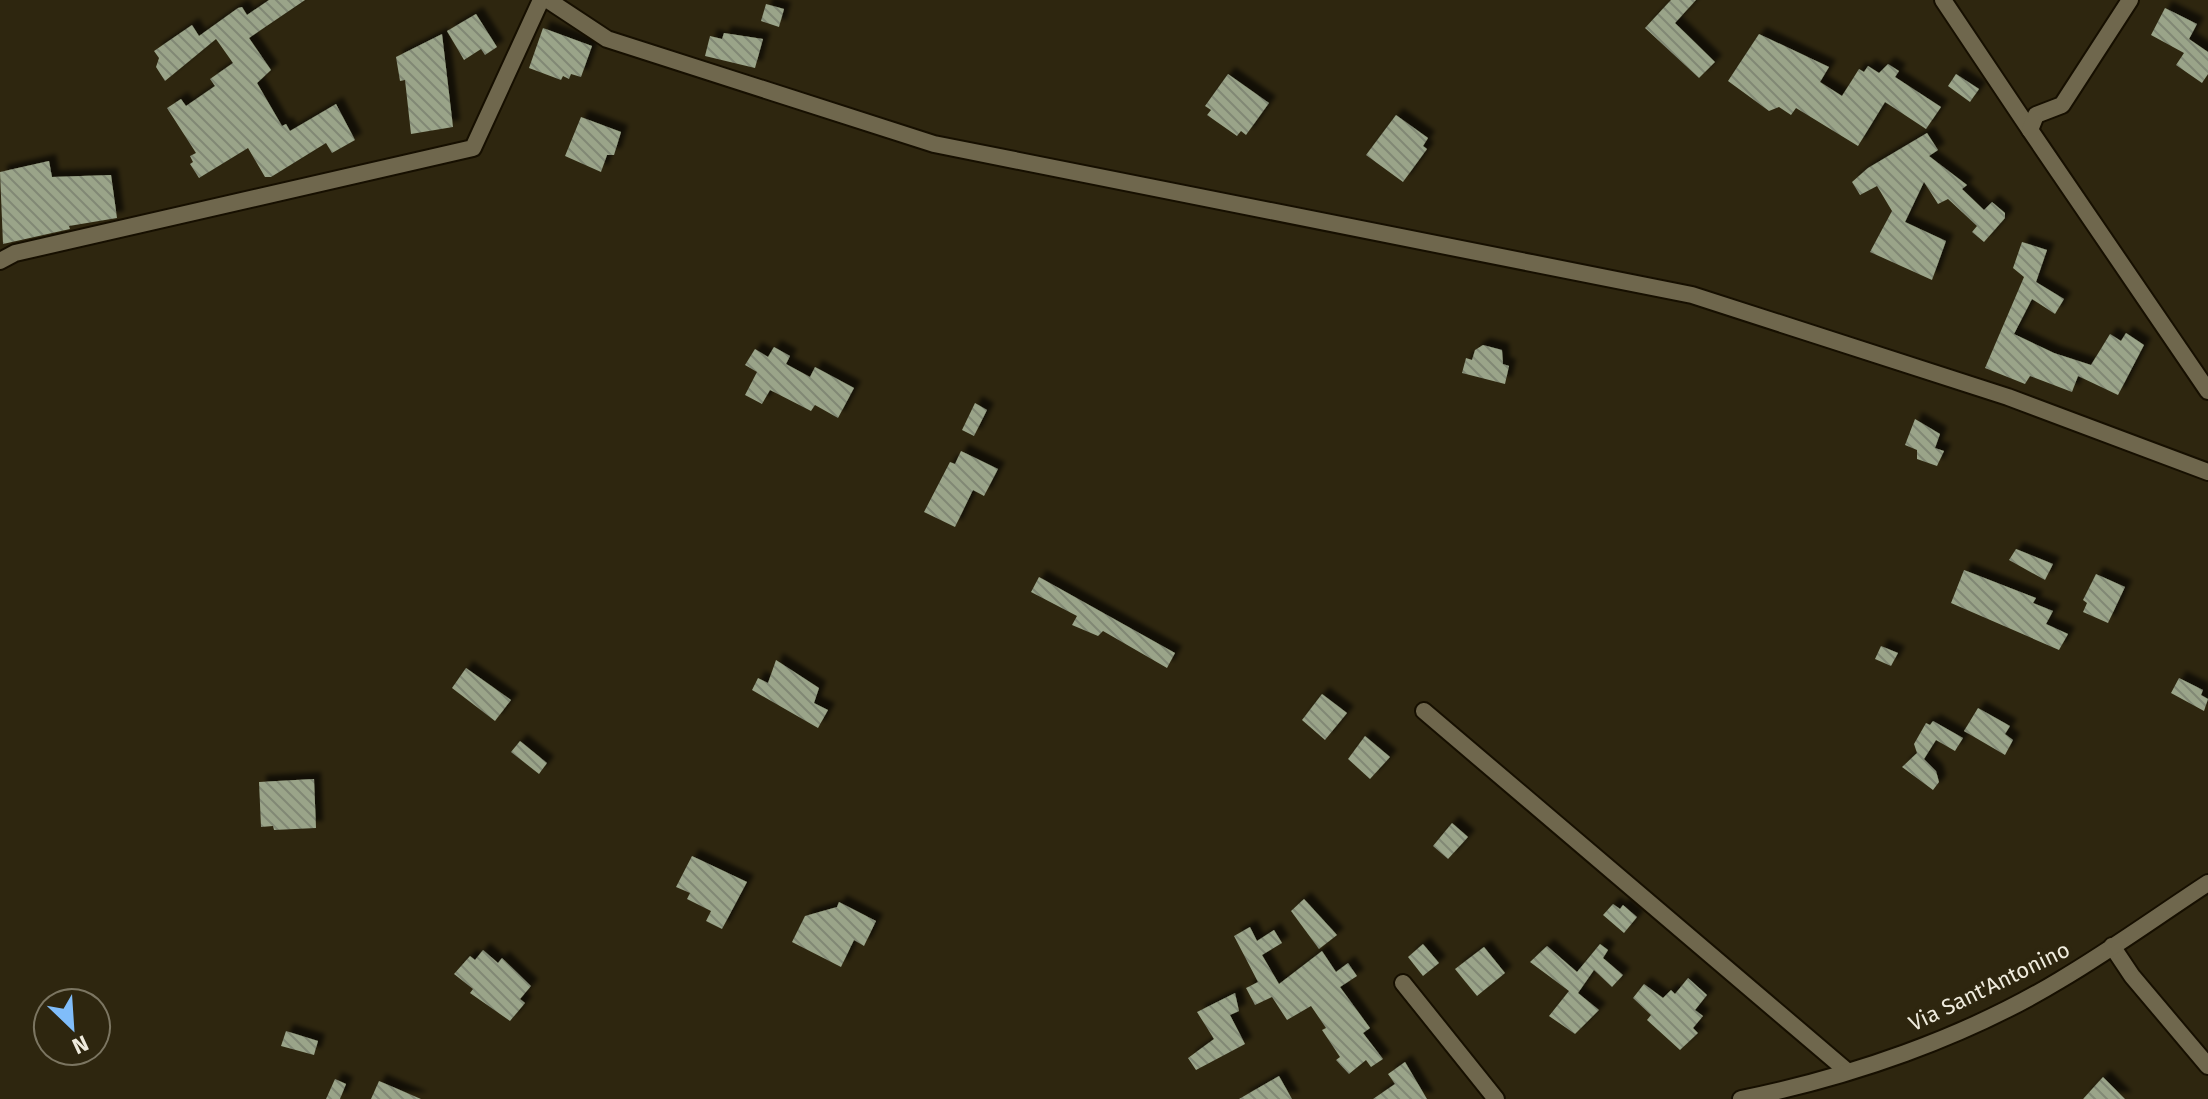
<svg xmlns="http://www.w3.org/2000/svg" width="2208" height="1099" font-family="'Fira Sans',sans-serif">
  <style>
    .building { fill: url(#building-back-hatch); filter: url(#shadow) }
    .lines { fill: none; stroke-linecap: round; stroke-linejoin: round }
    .street-casing { stroke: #160f00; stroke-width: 20 }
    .street { stroke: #6f674d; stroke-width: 16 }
    .labels { text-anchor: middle; stroke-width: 8; stroke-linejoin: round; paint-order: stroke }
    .street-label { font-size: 22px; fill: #efebdd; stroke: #2e260f }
  </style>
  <defs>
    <pattern id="building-back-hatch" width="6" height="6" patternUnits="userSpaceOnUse" patternTransform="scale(2)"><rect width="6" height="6" fill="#9aa489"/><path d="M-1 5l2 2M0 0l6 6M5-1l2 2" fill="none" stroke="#818874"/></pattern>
    <filter id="shadow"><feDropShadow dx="7" dy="-7" stdDeviation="2" flood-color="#0009"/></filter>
  </defs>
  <rect width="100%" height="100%" fill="#2e260f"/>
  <!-- building -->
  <g class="building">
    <path d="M269,0h36l-56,38 22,32 -14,13 25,43 4,-2 4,7 46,-27 19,36 -23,13 -6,-10 -55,34h-6l-17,-29 -49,30 -9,-14 3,-2 -3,-6 6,-3 -29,-45 14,-9 5,7 29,-20 -5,-7 23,-16 -17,-24 -51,42 -9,-14 3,-9 -5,-7 38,-26 7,11 39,-28 4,-1 5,8z"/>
    <path d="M1671,0h25l-21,23 40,39 -16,16 -54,-50z"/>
    <path d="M766,4l18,5 -5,18 -18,-6z"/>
    <path d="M2165,8l32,16 -8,15 19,13v22l-6,9 -26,-18 8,-12 -33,-18z"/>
    <path d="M476,14l21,33 -12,8 -4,-6 -17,11 -17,-29z"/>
    <path d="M543,28l49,18 -11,31 -10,-3 -2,5 -6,-3 -2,4 -32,-12z"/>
    <path d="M724,33l39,6 -8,29 -50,-12 5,-20 12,3z"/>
    <path d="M442,34l11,93 -42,7 -6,-54 -5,1 -4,-24z"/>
    <path d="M1759,34l70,33 -9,15 22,14 17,-27 5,3 4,-6 11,7 9,-9 11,7 -4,6 46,30 -15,22 -41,-27 -27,44 -62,-38 -5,7 -12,-8 -10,4 -41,-30z"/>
    <path d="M1228,74l41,29 -23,32 -5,-4 -4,5 -30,-21 4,-5 -6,-4z"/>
    <path d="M1956,74l23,15 -9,13 -22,-16z"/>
    <path d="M1396,115l32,23 -5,8 4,3 -24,33 -37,-27z"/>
    <path d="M581,117l40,15 -7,23h-7l-6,17 -36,-16z"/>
    <path d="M1927,133l11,17 -9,6 38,29 -5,4 22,21 8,-8 13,11v5l-21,24 -12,-10 5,-6 -29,-27 -10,5 -14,-22 -19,40 41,19 -14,39 -62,-28 22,-41 -15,-25 -17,9 -8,-13 16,-14z"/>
    <path d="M49,161l3,16 59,-2 6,43 -48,8 1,3 -67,15 -3,-72z"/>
    <path d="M2022,242l25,8 -11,32 28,17 -9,15 -23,-15 -18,35 40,19 37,12 19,-31 11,7 5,-8 18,12 -26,50 -40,-19 -6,16 -42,-16 -5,8 -40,-16 39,-91 -11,-9z"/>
    <path d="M1483,345l19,5 1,14 6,2 -4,18 -43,-11 4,-15 6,2 3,-10z"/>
    <path d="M774,347l16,9 -4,8 24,13 5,-10 39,21 -16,30 -23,-13 -4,6 -41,-21 -8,14 -17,-9 12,-23 -12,-7 10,-16 13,8z"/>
    <path d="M975,403l12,7 -13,26 -12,-6z"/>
    <path d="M1915,419l25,15 -5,14 9,3 -7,15 -20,-7v-9l-12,-5z"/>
    <path d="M961,451l37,18 -14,27 -11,-6 -18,37 -31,-15 26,-50 5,2z"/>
    <path d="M2016,549l37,15 -8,16 -36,-20z"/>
    <path d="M1964,570l72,28 -3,5 20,8 -7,13 22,10 -9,16 -108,-47z"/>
    <path d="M2096,574l29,13 -17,36 -25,-11 4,-9 -4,-3z"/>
    <path d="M1039,577l136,76 -8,15 -64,-37 -5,5 -26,-11 5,-9 -46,-24z"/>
    <path d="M1881,646l17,7 -7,13 -16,-7z"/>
    <path d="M776,660l43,28 -5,15 14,7 -10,18 -66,-38 6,-12 10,5z"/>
    <path d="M466,668l45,32 -16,21 -43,-33z"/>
    <path d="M2179,678l24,12 -2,5 7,4 -4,12 -33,-18z"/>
    <path d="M1322,694l25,19 -22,27 -23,-20z"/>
    <path d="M1978,708l32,18 -5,8 8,6 -8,15 -41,-24z"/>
    <path d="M1933,721l30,17 -8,13 -19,-11 -12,19 12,12 3,11 -6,8 -31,-23 15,-14 -3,-9 12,-21 4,2z"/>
    <path d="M1365,736l25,21 -20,22 -22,-20z"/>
    <path d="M520,741l27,22 -8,11 -28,-22z"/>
    <path d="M314,779l2,49 -42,2 -1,-4 -12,1 -2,-45z"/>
    <path d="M1452,823l16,14 -20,22 -15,-13z"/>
    <path d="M692,856l55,26 -25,47 -16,-8 5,-10 -24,-12 3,-6 -14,-6z"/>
    <path d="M1304,899l33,36 -18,14 -28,-38z"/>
    <path d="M839,902l37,19 -12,25 -10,-6 -13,27 -49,-25 13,-26 32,-9z"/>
    <path d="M1613,904l7,5 3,-4 14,12 -13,16 -21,-18z"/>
    <path d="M1250,927l7,14 17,-11 8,13 -20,12 17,29 43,-33 14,21 12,-9 9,13 -17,11 30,41 -7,5 20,26 -12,8 -5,-7 -17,14 -13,-14 4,-3 -18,-27 4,-2 -15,-22 -24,14 -15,-23 -17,8 -9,-17 12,-6 -24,-46z"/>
    <path d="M1423,944l16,19 -16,13 -15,-19z"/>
    <path d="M1600,944l8,6 -5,8 20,17 -11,12 -18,-17 -16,23 21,17 -24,24 -26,-18 20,-25 -39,-29 17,-16 30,26z"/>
    <path d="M1484,947l21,26 -28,23 -22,-27z"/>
    <path d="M483,950l15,13 4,-5 29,28 -11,13 5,4 -15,18 -40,-28 3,-4 -19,-15 16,-18 5,4z"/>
    <path d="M1688,978l19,17 -12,15 8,6 -10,12 5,5 -18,17 -33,-30 4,-5 -18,-17 11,-14 19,14 8,-8 4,4z"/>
    <path d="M1235,993l4,18 -9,4 15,29 -49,26 -8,-12 26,-19 -17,-27z"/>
    <path d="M286,1031l32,10 -4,14 -33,-9z"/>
    <path d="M1405,1062l22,37h-54l22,-15 -7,-10z"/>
    <path d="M1279,1076l13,23h-53z"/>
    <path d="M2103,1077l22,22h-42z"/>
    <path d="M335,1079l11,5 -6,15h-14z"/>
    <path d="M379,1081l42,18h-50z"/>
  </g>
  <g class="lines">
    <!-- street casing -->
    <g class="street-casing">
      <g id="street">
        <path d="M548,0l59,39 327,105 758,151 316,102 200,75"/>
        <path d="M1943,0l87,130"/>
        <path d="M2130,0l-68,105 -26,10 -6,15 178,261"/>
        <path d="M0,261l15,-8 458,-105 68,-148"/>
        <path d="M1424,711l423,360"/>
        <path d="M2112,946l20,30 76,90"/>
        <path d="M1403,983l93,116"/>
        <path d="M1741,1099c109,-22 223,-61 319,-119 51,-30 99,-65 148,-97"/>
      </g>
    </g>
    <!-- street -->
    <use href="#street" class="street"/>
  </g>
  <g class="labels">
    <!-- street labels -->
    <g class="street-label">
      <text transform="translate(1989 986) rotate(-26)" y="8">Via Sant'Antonino</text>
    </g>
  </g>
  <!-- north arrow -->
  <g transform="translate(72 1027) rotate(155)"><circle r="38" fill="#2e260f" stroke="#7b7561" stroke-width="2"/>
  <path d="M0-6L14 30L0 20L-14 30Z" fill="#80bdfa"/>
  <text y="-12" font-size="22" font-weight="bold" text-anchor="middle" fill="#efebdd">N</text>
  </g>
</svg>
